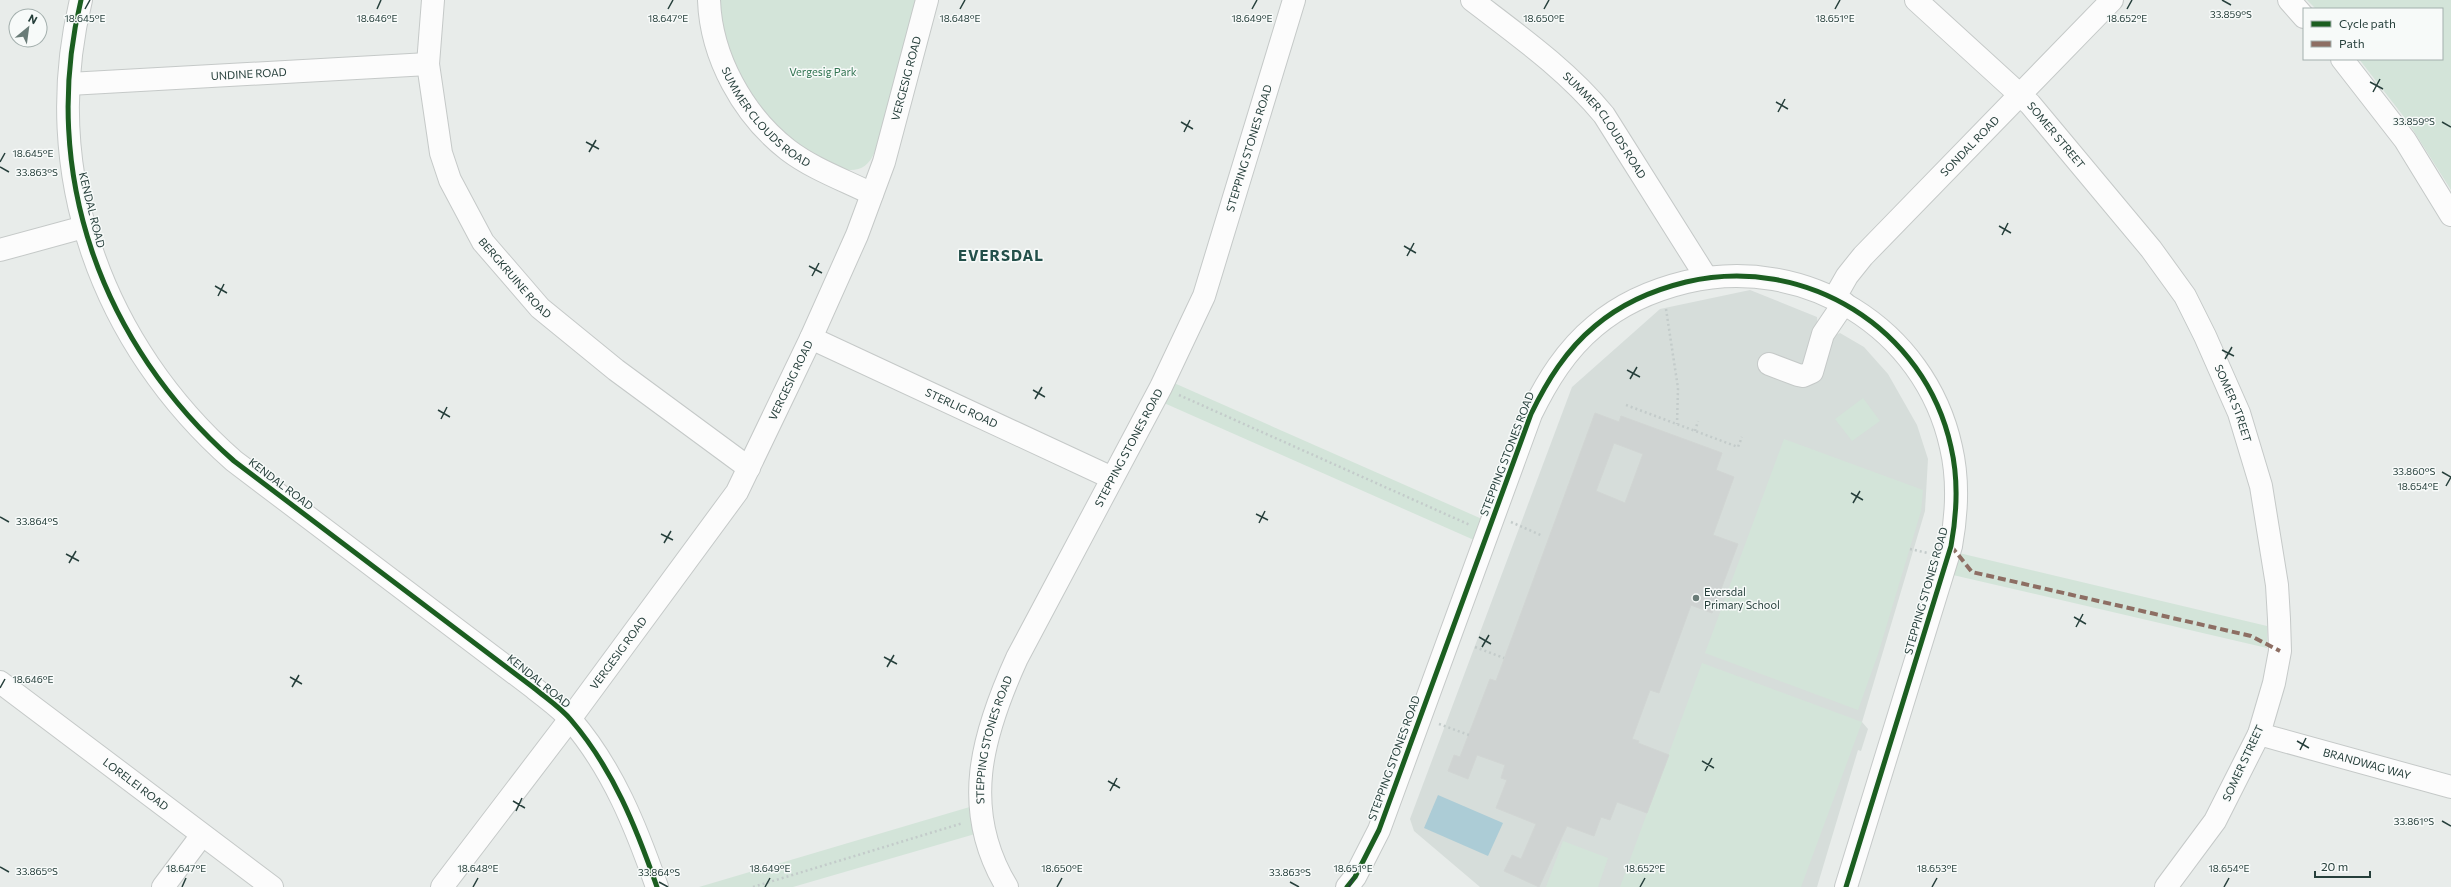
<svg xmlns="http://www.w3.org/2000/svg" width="2451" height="887" font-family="Commissioner,sans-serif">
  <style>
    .built { fill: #d6ddda }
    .green { fill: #d3e4d9 }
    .water { fill: #acccd6 }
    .building { fill: #cfd3d2; stroke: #d1d5d3; fill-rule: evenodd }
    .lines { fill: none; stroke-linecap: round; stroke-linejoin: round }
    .minor-casing { stroke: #c5c9c8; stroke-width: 24 }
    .path { stroke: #c3cbca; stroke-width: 2.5; stroke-dasharray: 2 3; stroke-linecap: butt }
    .minor { stroke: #fcfcfc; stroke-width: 22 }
    .quiet { stroke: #8d6e63; stroke-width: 4; stroke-dasharray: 8 4; stroke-linecap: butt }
    .cycleway-casing { stroke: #f7faf9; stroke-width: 8 }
    .cycleway { stroke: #1b5e20; stroke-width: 5 }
    .ticks { fill: none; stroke: #263f3b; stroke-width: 1.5 }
    .poi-dot { fill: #6a7c78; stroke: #f7faf9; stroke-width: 1.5 }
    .labels { text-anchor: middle; stroke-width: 3; stroke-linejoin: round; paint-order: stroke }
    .park-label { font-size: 11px; fill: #327452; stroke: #f7faf9 }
    .street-label { font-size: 11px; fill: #263f3b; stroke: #f7faf9 }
    .poi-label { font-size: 11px; fill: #263f3b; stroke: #f7faf9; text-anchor: start }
    .district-label { font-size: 15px; font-weight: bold; letter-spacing: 1px; fill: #23504a; stroke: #f7faf9 }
    .ticks-label { font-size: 10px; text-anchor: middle; fill: #263f3b; stroke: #f7faf9; stroke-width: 3; stroke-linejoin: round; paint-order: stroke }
  </style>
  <rect width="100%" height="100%" fill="#e8ecea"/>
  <!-- built -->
  <path class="built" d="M1750,290l67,27 1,15 11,6 11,-5 24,14 24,27 29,51 11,34 -3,52 -63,211 6,7 -7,22 -3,-1 -41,137h-337l-66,-56 -4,-12 162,-432 88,-78z"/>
  <!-- green -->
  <g class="green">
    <path d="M719,0h198l-42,151c-21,58 -110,-32 -126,-59 -17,-28 -27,-59 -30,-92z"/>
    <path d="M2307,0h144v190l-43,-68 -49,-63h83v-50h-126z"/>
    <path d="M1174,383l308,136 -8,21 -310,-137z"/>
    <path d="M1863,398l17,23 -28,20 -17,-22z"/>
    <path d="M1784,439l139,51 -2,21 -43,143 -20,56 -153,-57z"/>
    <path d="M1959,553l308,73v22l-314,-73z"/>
    <path d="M1702,663l160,59 -61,165h-181z"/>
    <path d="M973,806l2,28 -182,53h-94z"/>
    <path d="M1563,841l45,17 -10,29h-52z"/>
  </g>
  <!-- water -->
  <path class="water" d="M1438,795l65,28 -15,33 -64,-28z"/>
  <!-- building -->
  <path class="building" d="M1595,413l24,9 2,-6 101,37 -6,17 18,7 -21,58 25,9 -26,69 -21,-8 -32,88 -9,-3 -18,49 7,2 -1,2 31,12 -22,58 -30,-11 -7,18 -9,-3 -7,19 -27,-10 -28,61 -35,-16 8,-16 9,4 15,-35 -40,-16 11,-28 -6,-2 4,-13 -28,-10 -9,24 -20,-8 6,-16 6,2 30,-78 6,2zM1614,443l29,11 -18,49 -29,-12z"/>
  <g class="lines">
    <!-- minor casing -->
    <g class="minor-casing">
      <g id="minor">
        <path d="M81,0c-42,173 21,345 153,461l300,227c12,10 27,20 37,32 42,49 65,107 86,167"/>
        <path id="s1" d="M433,0l-5,64 13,89 9,27 33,62 57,66 76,62 133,98"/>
        <path id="s2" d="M709,0c2,57 34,115 79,150 25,19 56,30 84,44"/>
        <path id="s3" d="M1472,0c47,36 95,70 132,115l102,162"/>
        <path id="s4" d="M1916,0l114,104 121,145 34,47 20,40 34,77 22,73 16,99 2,34 1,32 -6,32 -15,51 -44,87 -49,66"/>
        <path d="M2289,0l15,17"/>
        <path d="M2342,59l63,81 46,75"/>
        <path id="s5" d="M69,84l359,-20"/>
        <path d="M0,250l84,-23"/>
        <path id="s6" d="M1835,297l12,-21 16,-20 249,-256"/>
        <path id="s7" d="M811,338l301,140"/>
        <path d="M1769,364l29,11 5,1 9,-4 11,-38 21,-31"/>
        <path id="s8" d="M0,682l272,205"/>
        <path id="s9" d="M2259,734l192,53"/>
        <path d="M163,887l39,-52"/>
        <path id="s10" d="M442,887l128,-168 167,-227 74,-154 46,-103 27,-73 43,-162"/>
        <path id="s11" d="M1007,887c-47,-78 -25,-152 10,-229l144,-271 43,-91 90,-296"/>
        <path d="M1347,887l8,-10 24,-47 152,-416c16,-33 35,-64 64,-88 26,-22 58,-36 91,-44 119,-28 239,46 265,165 8,34 6,66 0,99l-105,341"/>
      </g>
    </g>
    <!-- path -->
    <g class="path">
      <path d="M1666,309l12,79 -1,36"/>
      <path d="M1179,395l291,130"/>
      <path d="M1626,405l112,42 4,-10"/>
      <path d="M1695,431l3,-10"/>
      <path d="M1511,522l32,14"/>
      <path d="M1910,549l18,4"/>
      <path d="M1475,647l29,11"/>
      <path d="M1439,724l30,11"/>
      <path d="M753,887l210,-64"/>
    </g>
    <!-- minor -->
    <use href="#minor" class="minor"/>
    <!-- quiet -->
    <path class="quiet" d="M1951,546l21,26 279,64 29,15"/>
    <!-- cycleway casing -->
    <g class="cycleway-casing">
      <g id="cycleway">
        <path d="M81,0c-42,173 21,345 153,461l300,227c12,10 27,20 37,32 42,49 65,107 86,167"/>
        <path d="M1347,887l8,-10 24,-47 152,-416c16,-33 35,-64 64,-88 26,-22 58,-36 91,-44 119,-28 239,46 265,165 8,34 6,66 0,99l-105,341"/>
      </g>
    </g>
    <!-- cycleway -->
    <use href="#cycleway" class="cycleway"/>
  </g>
  <!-- ticks -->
  <path class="ticks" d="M2222,0l9,5M85,9l5,-9M377,9l4,-9M668,9l5,-9M960,9l5,-9M1252,9l5,-9M1544,9l5,-9M1835,9l5,-9M2127,9l5,-9M2370,82l13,7M2373,92l7,-13M1776,102l12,7M1778,112l7,-13M1181,122l12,7M2442,122l9,5M1184,132l6,-12M586,142l13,7M589,152l7,-12M0,162l5,-9M0,167l9,5M1999,226l12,7M2002,235l6,-12M1404,246l12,7M1407,256l7,-13M809,266l13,7M812,276l7,-13M215,286l12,7M218,296l6,-12M2222,350l12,6M2225,359l7,-12M1627,370l13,7M1630,379l7,-12M1033,390l12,7M1035,399l7,-12M438,410l12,7M441,419l6,-12M2442,472l9,5M2446,486l5,-9M1851,493l12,7M1853,503l7,-12M1256,514l12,6M0,517l9,5M1259,523l6,-12M661,534l12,6M664,543l7,-12M66,554l13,7M69,563l7,-12M2074,617l12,7M2076,627l7,-13M1479,637l12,7M1482,647l7,-12M884,657l13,7M887,667l7,-12M290,677l12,7M292,687l7,-12M0,688l5,-9M2297,741l12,7M2300,750l6,-12M1702,761l12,7M1705,771l7,-13M1108,781l12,7M1110,791l7,-13M513,801l12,7M516,811l6,-13M2442,821l9,5M0,867l9,5M659,882l9,5M1290,882l9,5M182,887l4,-9M473,887l5,-9M765,887l5,-9M1057,887l5,-9M1349,887l4,-9M1640,887l5,-9M1932,887l5,-9M2224,887l5,-9"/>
  <!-- markers -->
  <circle class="poi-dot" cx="1696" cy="598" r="4"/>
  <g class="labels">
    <!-- park labels -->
    <g class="park-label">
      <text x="823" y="76">Vergesig Park</text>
    </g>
    <!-- street labels -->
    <g class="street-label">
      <text dy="4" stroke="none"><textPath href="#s5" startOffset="180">UNDINE ROAD</textPath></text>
      <text dy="4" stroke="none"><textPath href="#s10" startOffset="941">VERGESIG ROAD</textPath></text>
      <text dy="4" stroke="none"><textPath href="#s2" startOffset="135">SUMMER CLOUDS ROAD</textPath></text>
      <text dy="4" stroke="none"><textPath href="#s3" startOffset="184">SUMMER CLOUDS ROAD</textPath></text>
      <text dy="4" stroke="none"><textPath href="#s4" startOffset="195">SOMER STREET</textPath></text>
      <text dy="4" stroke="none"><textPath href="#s6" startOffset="203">SONDAL ROAD</textPath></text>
      <text dy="4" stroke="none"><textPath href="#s11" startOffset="802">STEPPING STONES ROAD</textPath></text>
      <text transform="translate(92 210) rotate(76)" y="4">KENDAL ROAD</text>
      <text dy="4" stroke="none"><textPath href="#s1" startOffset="301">BERGKRUINE ROAD</textPath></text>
      <text dy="4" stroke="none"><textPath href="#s10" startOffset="617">VERGESIG ROAD</textPath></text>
      <text dy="4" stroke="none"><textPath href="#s4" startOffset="519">SOMER STREET</textPath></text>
      <text dy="4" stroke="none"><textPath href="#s7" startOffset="166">STERLIG ROAD</textPath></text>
      <text dy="4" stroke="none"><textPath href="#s11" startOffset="478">STEPPING STONES ROAD</textPath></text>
      <text transform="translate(1507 454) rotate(-69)" y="4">STEPPING STONES ROAD</text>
      <text transform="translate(281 484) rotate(37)" y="4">KENDAL ROAD</text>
      <text transform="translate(1926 591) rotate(-74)" y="4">STEPPING STONES ROAD</text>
      <text dy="4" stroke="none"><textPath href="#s10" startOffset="293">VERGESIG ROAD</textPath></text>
      <text transform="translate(539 681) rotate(39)" y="4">KENDAL ROAD</text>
      <text dy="4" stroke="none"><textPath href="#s11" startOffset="154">STEPPING STONES ROAD</textPath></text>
      <text transform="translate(1394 758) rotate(-70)" y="4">STEPPING STONES ROAD</text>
      <text transform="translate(2243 763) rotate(-65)" y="4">SOMER STREET</text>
      <text dy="4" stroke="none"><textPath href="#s9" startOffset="112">BRANDWAG WAY</textPath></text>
      <text dy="4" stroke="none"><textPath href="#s8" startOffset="170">LORELEI ROAD</textPath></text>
    </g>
    <!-- poi labels -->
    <g class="poi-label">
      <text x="1704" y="596">Eversdal<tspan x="1704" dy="13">Primary School</tspan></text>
    </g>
    <!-- district labels -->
    <g class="district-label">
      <text x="1001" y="261">EVERSDAL</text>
    </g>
  </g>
  <g class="ticks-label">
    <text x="2231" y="18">33.859°S</text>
    <text x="85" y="22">18.645°E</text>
    <text x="377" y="22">18.646°E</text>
    <text x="668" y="22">18.647°E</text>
    <text x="960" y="22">18.648°E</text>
    <text x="1252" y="22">18.649°E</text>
    <text x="1544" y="22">18.650°E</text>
    <text x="1835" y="22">18.651°E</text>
    <text x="2127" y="22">18.652°E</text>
    <text x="2414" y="125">33.859°S</text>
    <text x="33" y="157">18.645°E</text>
    <text x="37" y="176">33.863°S</text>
    <text x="2414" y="475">33.860°S</text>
    <text x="2418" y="490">18.654°E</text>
    <text x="37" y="525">33.864°S</text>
    <text x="33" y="683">18.646°E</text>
    <text x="2414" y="825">33.861°S</text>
    <text x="186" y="872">18.647°E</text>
    <text x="478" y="872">18.648°E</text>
    <text x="770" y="872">18.649°E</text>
    <text x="1062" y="872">18.650°E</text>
    <text x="1353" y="872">18.651°E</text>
    <text x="1645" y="872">18.652°E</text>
    <text x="1937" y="872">18.653°E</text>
    <text x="2229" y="872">18.654°E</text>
    <text x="37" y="875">33.865°S</text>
    <text x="659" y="876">33.864°S</text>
    <text x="1290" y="876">33.863°S</text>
  </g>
  <!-- legend -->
  <rect x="2303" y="8" width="140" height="52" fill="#f7faf9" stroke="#a3afad"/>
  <rect x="2311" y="21" width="20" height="6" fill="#1b5e20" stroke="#a3afad"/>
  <text x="2339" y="28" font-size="12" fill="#263f3b">Cycle path</text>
  <rect x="2311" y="41" width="20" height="6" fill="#8d6e63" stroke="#a3afad"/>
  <text x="2339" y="48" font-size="12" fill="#263f3b">Path</text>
  <!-- north arrow -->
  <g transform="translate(28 28) rotate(29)"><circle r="19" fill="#f7faf9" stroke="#a3afad"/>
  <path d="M0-3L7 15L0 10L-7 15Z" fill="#6a7c78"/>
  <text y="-6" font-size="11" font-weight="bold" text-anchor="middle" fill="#263f3b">N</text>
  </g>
  <!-- scale -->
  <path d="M2315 871v6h55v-6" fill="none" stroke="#263f3b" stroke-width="2"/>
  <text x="2321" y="871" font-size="12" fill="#263f3b" stroke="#f7faf9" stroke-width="3" paint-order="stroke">20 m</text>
</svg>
